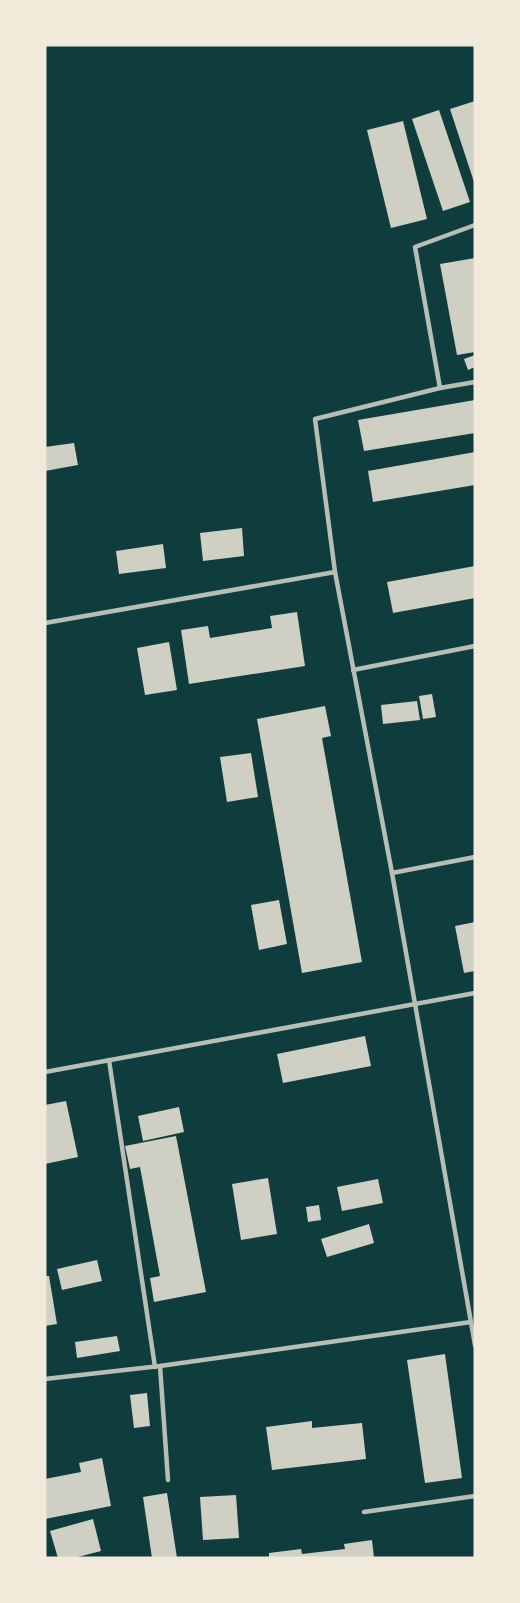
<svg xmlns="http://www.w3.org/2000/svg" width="520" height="1603" font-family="Karla,sans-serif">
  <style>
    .building { fill: #cfcfc3 }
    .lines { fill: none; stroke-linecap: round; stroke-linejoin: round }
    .service { stroke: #b8beb3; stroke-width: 4.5 }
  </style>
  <rect width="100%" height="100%" fill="#0f3d3e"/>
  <!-- building -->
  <g class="building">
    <path d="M475,101v84l-25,-76z"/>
    <path d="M439,110l31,92 -27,9 -31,-92z"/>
    <path d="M403,121l24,98 -36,9 -24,-98z"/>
    <path d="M475,258v94l-18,3 -17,-91z"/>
    <path d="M475,355v12l-7,3 -4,-11z"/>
    <path d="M475,400v33l-111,18 -6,-31z"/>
    <path d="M74,443l4,22 -33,6v-24z"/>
    <path d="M475,452v33l-102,17 -5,-31z"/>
    <path d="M242,528l2,28 -41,5 -3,-28z"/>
    <path d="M163,544l3,24 -47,6 -3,-23z"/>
    <path d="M475,566v32l-82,15 -6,-31z"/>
    <path d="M297,612l8,54 -116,18 -8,-54 27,-4 2,12 62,-10 -2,-12z"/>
    <path d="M169,642l8,48 -32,5 -8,-47z"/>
    <path d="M432,694l4,23 -13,2 -4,-23z"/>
    <path d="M417,701l3,19 -37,4 -2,-19z"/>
    <path d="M325,706l6,30 -9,2 40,224 -60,11 -45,-254z"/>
    <path d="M251,753l7,44 -31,5 -7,-45z"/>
    <path d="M279,900l8,44 -28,6 -8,-45z"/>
    <path d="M475,922v49l-11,2 -9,-47z"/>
    <path d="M365,1036l6,30 -88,17 -6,-29z"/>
    <path d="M66,1101l12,56 -33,7v-59z"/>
    <path d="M179,1107l5,25 -41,9 -5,-25z"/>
    <path d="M176,1136l30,156 -52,10 -4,-24 10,-2 -20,-109 -10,2 -5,-23z"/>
    <path d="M268,1178l9,56 -36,6 -9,-56z"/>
    <path d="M378,1179l5,24 -41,8 -5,-24z"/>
    <path d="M319,1205l2,15 -13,2 -2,-15z"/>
    <path d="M369,1224l5,19 -47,14 -6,-18z"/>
    <path d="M97,1260l5,21 -40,9 -5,-21z"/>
    <path d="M45,1276h4l8,48 -12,2z"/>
    <path d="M117,1336l3,15 -43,7 -2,-16z"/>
    <path d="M445,1354l17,124 -37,5 -18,-123z"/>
    <path d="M147,1393l3,33 -16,2 -4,-33z"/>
    <path d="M312,1421v7l50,-5 4,36 -94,11 -6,-43z"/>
    <path d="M102,1458l9,48 -66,13v-40l36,-7 -2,-9z"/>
    <path d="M167,1493l10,65h-25l-9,-61z"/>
    <path d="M236,1495l3,43 -36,2 -3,-43z"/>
    <path d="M93,1519l8,32 -27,7h-16l-8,-27z"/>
    <path d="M372,1540l2,18h-105v-5l32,-4 1,5 43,-5 -1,-5z"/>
  </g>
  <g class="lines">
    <!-- service -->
    <g class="service">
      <path d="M475,382l-35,6 -125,31 20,153 57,301 83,472"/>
      <path d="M440,388l-25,-141 60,-22"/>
      <path d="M45,623l290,-51"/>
      <path d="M353,670l122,-24"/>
      <path d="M392,873l83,-16"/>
      <path d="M109,1060l46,307"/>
      <path d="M45,1072l430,-79"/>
      <path d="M160,1366l8,114"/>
      <path d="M45,1379l115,-13 311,-44"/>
      <path d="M364,1512l111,-16"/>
    </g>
  </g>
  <!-- border -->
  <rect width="520" height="1603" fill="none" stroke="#f1e9da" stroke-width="93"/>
</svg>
